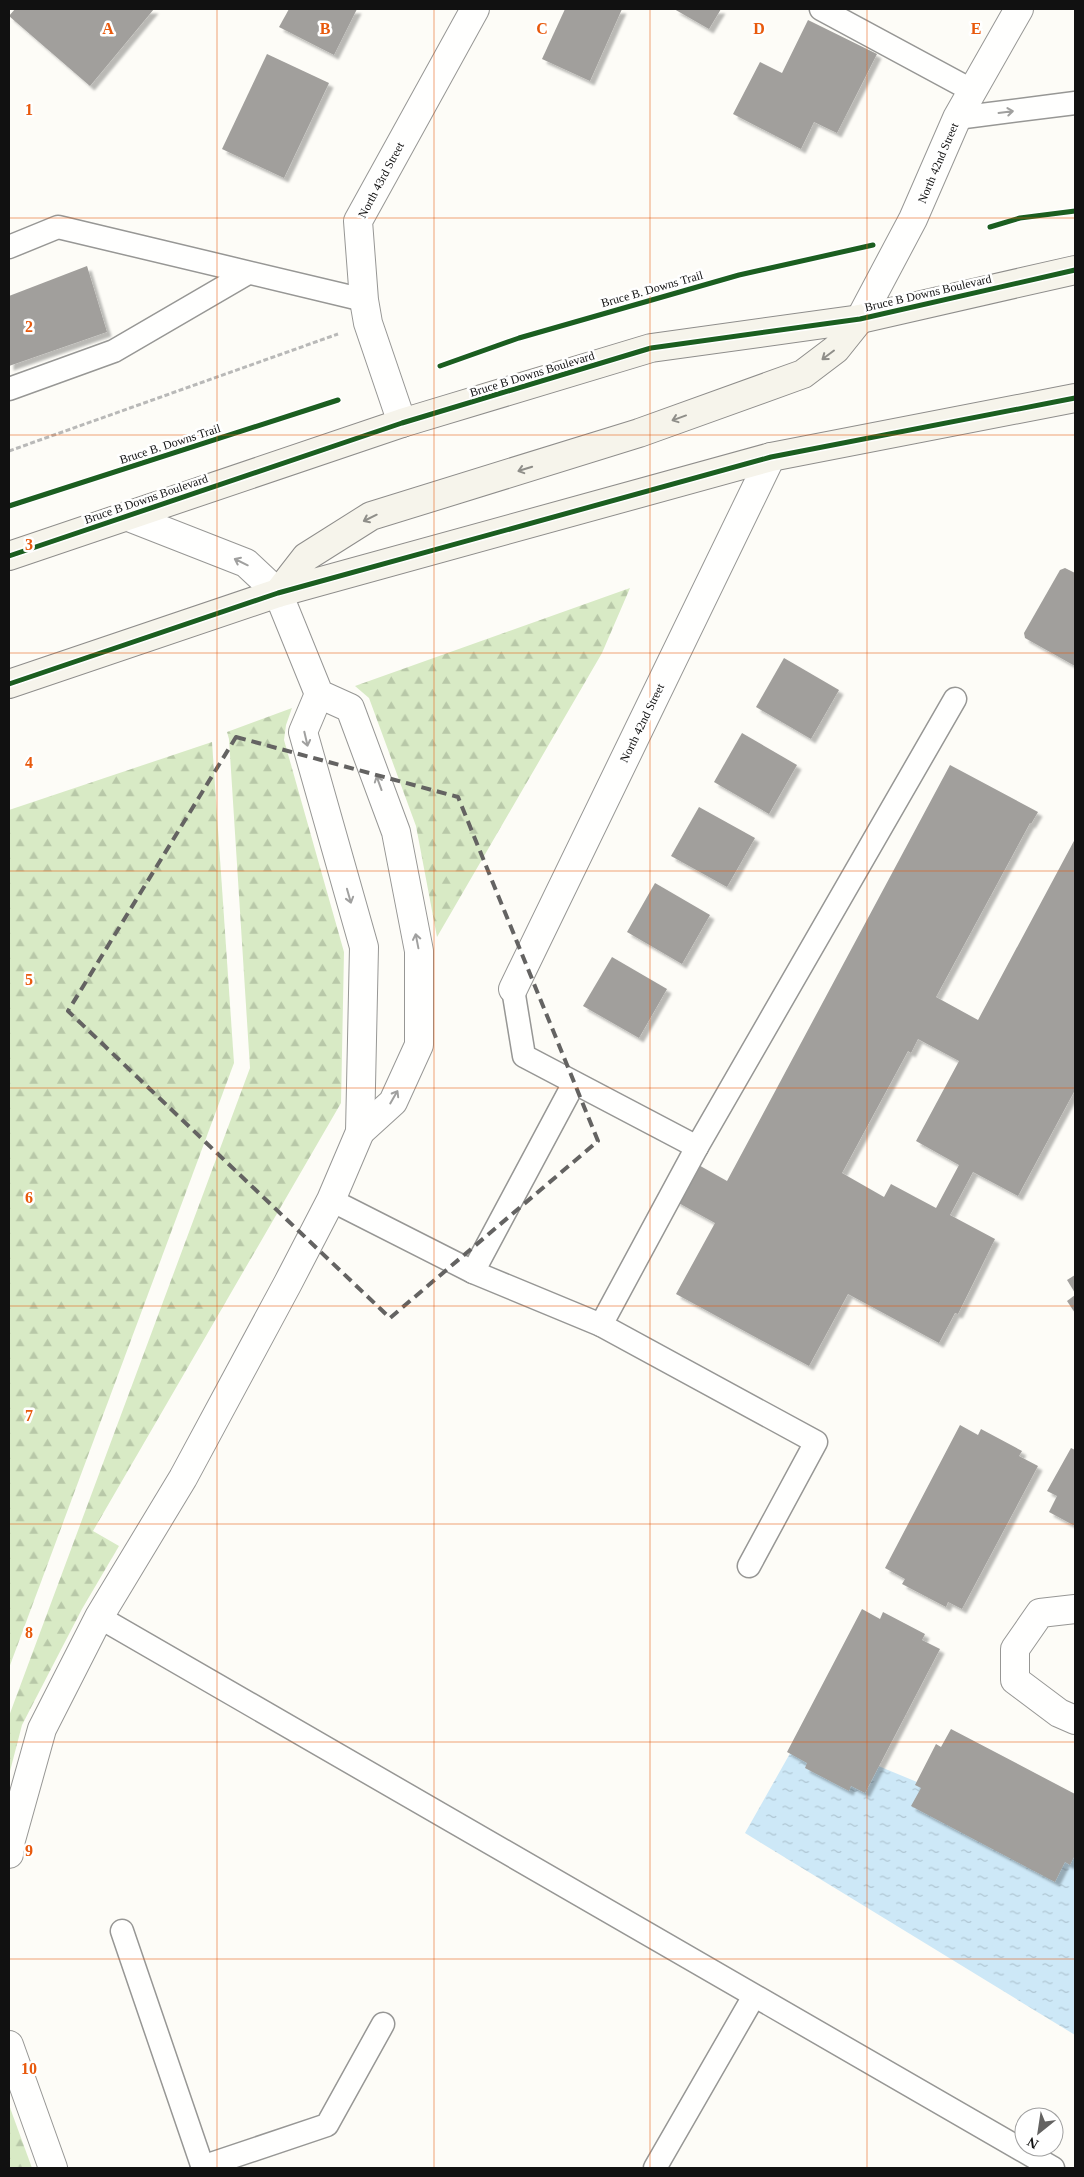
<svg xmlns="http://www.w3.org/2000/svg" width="1084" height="2177" font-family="'Times New Roman',serif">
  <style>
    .forest { fill: url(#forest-firs) }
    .water { fill: url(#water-ripples) }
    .building { fill: #a19f9c; fill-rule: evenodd; filter: url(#shadow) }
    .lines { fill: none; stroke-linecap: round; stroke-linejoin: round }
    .service-casing { stroke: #979795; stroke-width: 25 }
    .minor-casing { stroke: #979795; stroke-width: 30 }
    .tertiary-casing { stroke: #979795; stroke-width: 30 }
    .secondary-casing { stroke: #8e8d8b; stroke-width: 30 }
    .path { stroke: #b9b9b8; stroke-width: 3; stroke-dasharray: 5 2.5; stroke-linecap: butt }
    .service { stroke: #fffffe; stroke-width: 22 }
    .minor { stroke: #fffffe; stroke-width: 28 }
    .tertiary { stroke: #fffffe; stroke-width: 28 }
    .secondary { stroke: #f6f4eb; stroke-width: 28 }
    .cycleway-casing { stroke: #fff; stroke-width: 8 }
    .cycleway { stroke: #1b5e20; stroke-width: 5 }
    .oneway { stroke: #a0a09f }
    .oneway2 { stroke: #8f8e89 }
    .marked { fill: none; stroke: #646362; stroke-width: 4; stroke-dasharray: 10 6; stroke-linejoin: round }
    .grid { fill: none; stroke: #e8590c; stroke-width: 1; stroke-opacity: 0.55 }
    .labels { text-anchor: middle; stroke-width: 5; stroke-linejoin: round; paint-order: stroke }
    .street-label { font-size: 12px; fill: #111; stroke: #fff }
    .grid-label { font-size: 16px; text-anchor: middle; font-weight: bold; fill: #e8590c; stroke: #fff; stroke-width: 5; stroke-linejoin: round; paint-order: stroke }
  </style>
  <defs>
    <pattern id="forest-firs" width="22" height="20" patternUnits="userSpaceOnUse" patternTransform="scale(1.25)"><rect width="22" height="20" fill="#d8eac5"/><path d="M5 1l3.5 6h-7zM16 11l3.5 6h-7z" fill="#b8c8a8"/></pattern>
    <pattern id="water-ripples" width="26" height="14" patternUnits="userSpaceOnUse" patternTransform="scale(1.25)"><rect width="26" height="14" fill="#cde8f7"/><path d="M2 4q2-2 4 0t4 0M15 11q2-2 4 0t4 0" fill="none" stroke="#afc6d3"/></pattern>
    <filter id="shadow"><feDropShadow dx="4.5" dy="4.5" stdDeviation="1" flood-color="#0004"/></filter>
  </defs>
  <rect width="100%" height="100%" fill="#fdfcf7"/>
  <!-- forest -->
  <g class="forest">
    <path d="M630,588l-28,65 -165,284 -21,-111 -47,-128 -14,-12z"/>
    <path d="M292,708l-6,17 -2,15 60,212 -3,151 -248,428 26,15 -37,63 -60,116 -13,50v-59l241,-648 -21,-329 -2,-7z"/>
    <path d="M212,742l22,321 -225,605v-858z"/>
    <path d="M9,2105l23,63h-23z"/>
  </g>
  <!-- water -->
  <path class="water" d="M801,1734l174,72 100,21v208l-330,-202z"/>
  <!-- building -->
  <g class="building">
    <path d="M15,9h139l-64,77 -81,-70z"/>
    <path d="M289,9h68l-23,46 -55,-28z"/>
    <path d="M565,9h57l-32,72 -48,-22z"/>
    <path d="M674,9h47l-12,20z"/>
    <path d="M808,20l69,34 -40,79 -23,-11 -13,27 -68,-35 27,-52 22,11z"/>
    <path d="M267,54l62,29 -45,95 -62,-29z"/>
    <path d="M87,266l20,66 -98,34v-70z"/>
    <path d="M1065,568l10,5v93l-50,-28 -1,-5 36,-63z"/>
    <path d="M784,658l55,32 -28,49 -55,-32z"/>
    <path d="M742,733l55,32 -28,49 -55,-32z"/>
    <path d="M950,765l88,47 -7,12 -1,-1 -94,174 42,23 97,-181v251l-57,106 -45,-24 -23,43 45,24 -37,75 -3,-1 -16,30 -91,-49 -39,72 -133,-72 39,-71 -40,-22 20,-38 32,18zM918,1039l41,22 -43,80 43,24 -23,43 -45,-24 -7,13 -42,-24 66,-122 3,2z"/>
    <path d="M699,807l56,31 -28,49 -56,-31z"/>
    <path d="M655,883l55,32 -28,49 -55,-32z"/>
    <path d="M612,957l55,32 -28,49 -56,-32z"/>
    <path d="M1075,1275v18l-8,-13z"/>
    <path d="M1075,1295v18l-8,-12z"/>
    <path d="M960,1425l18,10 3,-6 41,22 -3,5 19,10 -76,143 -14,-7 -2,5 -44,-23 3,-5 -20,-11z"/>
    <path d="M1071,1448l4,2v76l-26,-14 8,-16 -10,-5z"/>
    <path d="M862,1609l18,10 3,-7 42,22 -3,6 18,9 -75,144 -14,-7 -2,5 -44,-23 2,-5 -20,-11z"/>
    <path d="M951,1729l124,65v61l-5,10 -5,-3 -10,20 -144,-76 10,-18 -6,-3 21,-41 5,3z"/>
  </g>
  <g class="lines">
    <!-- service casing -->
    <g class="service-casing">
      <g id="service">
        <path d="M821,9l152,82"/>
        <path d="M957,118l118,-15"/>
        <path d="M9,247l49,-20 306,73"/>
        <path d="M9,389l105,-38 134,-78"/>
        <path d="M513,989l11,67 173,91 -96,178 215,117 -67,124"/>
        <path d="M574,1083l-101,189 128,53"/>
        <path d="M697,1147l258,-448"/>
        <path d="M331,1200l142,72"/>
        <path d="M99,1617l954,551"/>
        <path d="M122,1931l81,237"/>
        <path d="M202,2167l125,-42 56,-101"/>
        <path d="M655,2168l99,-172"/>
      </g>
    </g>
    <!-- minor casing -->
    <g class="minor-casing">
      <g id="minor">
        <path d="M402,423l-34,-100 -4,-23 -6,-79 117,-212"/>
        <path d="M126,516l120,47 32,30 41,101 31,14 46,124 23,119v94l-26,57 -33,30"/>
        <path d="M513,989l258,-532"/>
        <path d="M1075,1609l-35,4 -25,36v31l44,33 16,7"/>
        <path d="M9,1854l2,-14 31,-111 57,-112 84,-139 105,-195 43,-83 29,-68 4,-185 -61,-215 16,-38"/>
        <path d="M9,2045l44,123"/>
      </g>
    </g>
    <!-- tertiary casing -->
    <g class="tertiary-casing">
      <path id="tertiary" d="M860,319l53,-100 44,-101 62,-109"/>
    </g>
    <!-- secondary casing -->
    <g class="secondary-casing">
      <g id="secondary">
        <path d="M9,556l393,-133 249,-75 209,-29 215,-49"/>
        <path d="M278,593l28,-36 65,-41 268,-83 164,-59 33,-25 24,-30"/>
        <path d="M9,684l269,-91 493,-136 304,-59"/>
      </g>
    </g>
    <!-- path -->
    <path class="path" d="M9,451l329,-117"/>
    <!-- service -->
    <use href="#service" class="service"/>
    <!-- minor -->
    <use href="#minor" class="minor"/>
    <!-- tertiary -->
    <use href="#tertiary" class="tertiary"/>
    <!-- secondary -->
    <use href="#secondary" class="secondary"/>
    <!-- cycleway casing -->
    <g class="cycleway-casing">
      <g id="cycleway">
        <path d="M990,227l30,-9 55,-7"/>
        <path d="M440,366l79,-28 220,-63 134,-30"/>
        <path d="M9,506l329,-106"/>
        <path d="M9,556l393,-133 249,-75 209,-29 215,-49"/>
        <path d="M9,684l269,-91 493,-136 304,-59"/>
      </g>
    </g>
    <!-- cycleway -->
    <use href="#cycleway" class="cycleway"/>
  </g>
  <!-- one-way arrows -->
  <defs><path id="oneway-shaft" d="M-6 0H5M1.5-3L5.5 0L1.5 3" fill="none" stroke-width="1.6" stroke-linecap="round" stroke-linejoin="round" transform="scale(1.25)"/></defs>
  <g class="oneway">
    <use href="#oneway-shaft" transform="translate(1006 112) rotate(-7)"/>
    <use href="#oneway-shaft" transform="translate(241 562) rotate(-154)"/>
    <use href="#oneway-shaft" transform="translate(306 739) rotate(77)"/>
    <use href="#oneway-shaft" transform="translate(379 783) rotate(-110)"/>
    <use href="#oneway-shaft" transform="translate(349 896) rotate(74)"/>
    <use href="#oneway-shaft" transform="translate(417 941) rotate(-101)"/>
    <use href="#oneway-shaft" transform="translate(394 1097) rotate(-60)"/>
  </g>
  <g class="oneway2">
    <use href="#oneway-shaft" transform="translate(828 355) rotate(143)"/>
    <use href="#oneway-shaft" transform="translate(679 418) rotate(160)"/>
    <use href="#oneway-shaft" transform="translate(525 469) rotate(163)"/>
    <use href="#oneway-shaft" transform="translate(370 518) rotate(154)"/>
  </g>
  <!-- marked area -->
  <path class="marked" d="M236,737l222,60 140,344 -208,177 -322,-307z"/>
  <!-- grid -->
  <path class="grid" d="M217,9v2159M434,9v2159M650,9v2159M867,9v2159M9,218h1066M9,435h1066M9,653h1066M9,871h1066M9,1088h1066M9,1306h1066M9,1524h1066M9,1742h1066M9,1959h1066"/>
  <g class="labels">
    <!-- street labels -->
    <g class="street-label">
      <text transform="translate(938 163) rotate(-67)" y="4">North 42nd Street</text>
      <text transform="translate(381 180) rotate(-62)" y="4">North 43rd Street</text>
      <text transform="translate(652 289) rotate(-16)" y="4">Bruce B. Downs Trail</text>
      <text transform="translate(928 293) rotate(-13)" y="4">Bruce B Downs Boulevard</text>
      <text transform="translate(532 374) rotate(-17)" y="4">Bruce B Downs Boulevard</text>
      <text transform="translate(170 444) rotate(-18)" y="4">Bruce B. Downs Trail</text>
      <text transform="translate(146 499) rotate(-19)" y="4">Bruce B Downs Boulevard</text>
      <text transform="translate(642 723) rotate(-64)" y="4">North 42nd Street</text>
    </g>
  </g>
  <g class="grid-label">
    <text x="108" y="34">A</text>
    <text x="325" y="34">B</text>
    <text x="542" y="34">C</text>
    <text x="759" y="34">D</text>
    <text x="976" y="34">E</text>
    <text x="29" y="115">1</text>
    <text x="29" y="332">2</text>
    <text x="29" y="550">3</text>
    <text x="29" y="768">4</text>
    <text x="29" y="985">5</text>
    <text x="29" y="1203">6</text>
    <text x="29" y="1421">7</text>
    <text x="29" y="1638">8</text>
    <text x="29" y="1856">9</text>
    <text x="29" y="2074">10</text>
  </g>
  <!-- border -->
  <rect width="1084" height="2177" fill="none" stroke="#111111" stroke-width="20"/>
  <!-- north arrow -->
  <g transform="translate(1039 2132) rotate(210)"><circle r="24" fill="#ffffff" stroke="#a0a0a0"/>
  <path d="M0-4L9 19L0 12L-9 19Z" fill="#646362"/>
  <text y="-8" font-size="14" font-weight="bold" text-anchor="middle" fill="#111111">N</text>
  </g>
</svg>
